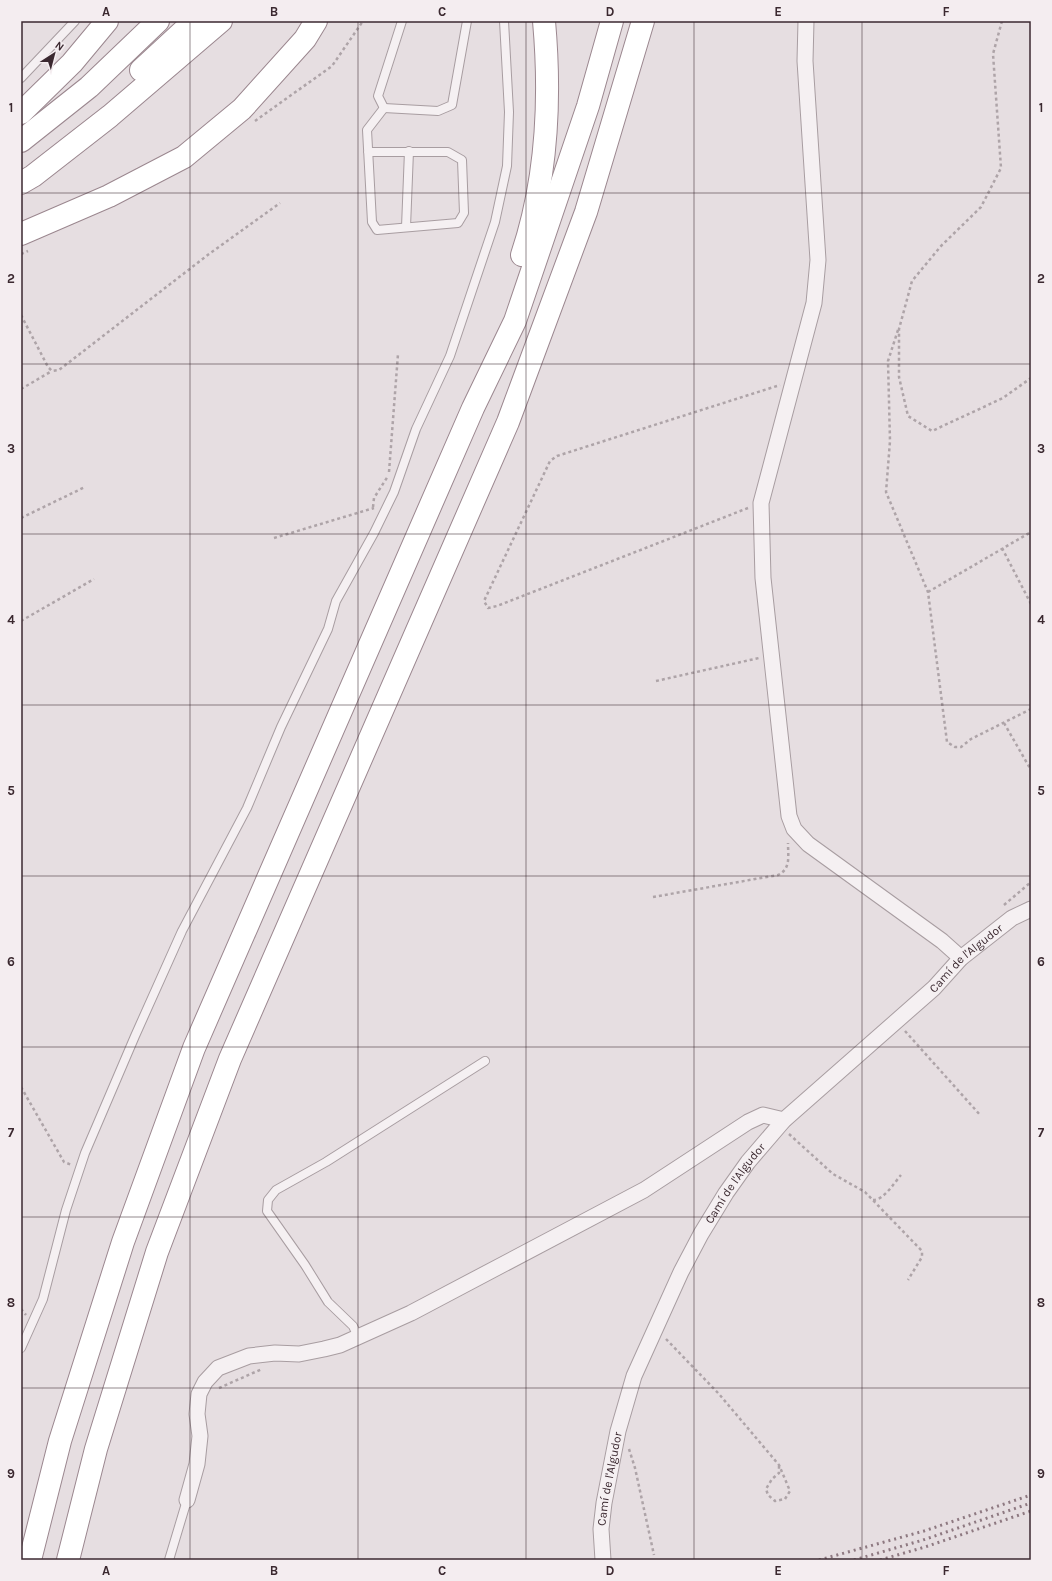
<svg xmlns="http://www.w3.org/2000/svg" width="1052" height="1581" font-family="Karla,sans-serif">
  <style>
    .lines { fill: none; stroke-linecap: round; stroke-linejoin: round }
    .lane-casing { stroke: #a89da1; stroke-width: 10 }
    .street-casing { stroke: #a89da1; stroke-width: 17 }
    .highway-casing { stroke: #9b878f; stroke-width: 24 }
    .path { stroke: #aea4a8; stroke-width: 2.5; stroke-dasharray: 3 3; stroke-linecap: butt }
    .lane { stroke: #f5f0f2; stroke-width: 8 }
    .street { stroke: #f5f0f2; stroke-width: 15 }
    .highway { stroke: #fff; stroke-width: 22 }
    .rail { stroke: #8e7981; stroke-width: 3; stroke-dasharray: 2 4; stroke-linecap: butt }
    .grid { fill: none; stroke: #3b2930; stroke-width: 1; stroke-opacity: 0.55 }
    .labels { text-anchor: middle; stroke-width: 3; stroke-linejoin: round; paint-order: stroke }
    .street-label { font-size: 12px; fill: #3b2930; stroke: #f4edf0 }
    .neatline { fill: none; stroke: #3b2930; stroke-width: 1.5 }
    .grid-label { font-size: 13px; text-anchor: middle; font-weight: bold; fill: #3b2930 }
  </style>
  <rect width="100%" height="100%" fill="#e6dee1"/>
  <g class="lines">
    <!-- lane casing -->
    <g class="lane-casing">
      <g id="lane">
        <path d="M21,78l54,-57"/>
        <path d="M384,108l54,3 14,-6 15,-84"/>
        <path d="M384,108l-6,-12 24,-75"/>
        <path d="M368,152h80l14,8 2,53 -6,10 -81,7 -5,-8 -5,-92 17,-22"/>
        <path d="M406,227l3,-76"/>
        <path d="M358,1337l-5,-11 -25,-24 -23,-37 -38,-54 1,-11 8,-10 50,-28 159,-101"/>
        <path d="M21,1348l22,-49 23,-89 19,-57 50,-117 47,-105 65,-123 34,-81 47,-98 8,-28 38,-68 20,-41 22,-63 34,-73 45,-134 12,-56 2,-54 -5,-91"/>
        <path d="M169,1560l18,-60"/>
      </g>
    </g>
    <!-- street casing -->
    <g class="street-casing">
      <g id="street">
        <path d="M806,21l-1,40 13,199 -4,43 -53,200 2,75 26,238 5,13 14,15 134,97 19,17"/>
        <path d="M187,1500l10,-36 3,-28 -3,-22 2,-20 6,-12 13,-14 31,-12 26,-3 24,1 25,-5 16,-4 71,-32 233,-123 104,-68 15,-7 21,5"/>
        <path id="s1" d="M603,1560l-2,-31 3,-26 14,-72 16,-55 47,-104 20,-38 25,-41 22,-31 36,-42 150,-132 27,-30 51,-40 19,-9"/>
      </g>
    </g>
    <!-- highway casing -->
    <g class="highway-casing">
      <g id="highway">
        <path d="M141,70l53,-49"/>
        <path d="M21,113l51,-50 35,-42"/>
        <path d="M21,141l68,-54 69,-66"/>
        <path d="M21,183l12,-7 77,-60 111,-95"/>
        <path d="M21,234l88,-38 75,-39 58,-48 63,-70 11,-18"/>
        <path d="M522,255c25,-75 29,-156 22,-234"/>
        <path d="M30,1560l30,-119 63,-199 71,-194 279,-640 42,-87 73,-215 24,-85"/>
        <path d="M68,1560l28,-111 61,-197 73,-193 278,-637 78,-210 57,-191"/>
      </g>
    </g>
    <!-- path -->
    <g class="path">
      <path d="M1002,21l-9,33 8,114 -20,39 -40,39 -29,35 -13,48v48l9,39 24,15 71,-33 28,-20"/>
      <path d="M255,121l77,-55 31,-45"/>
      <path d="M21,254l7,-3"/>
      <path d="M21,315l27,52 4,4 7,-1 150,-116 71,-51"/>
      <path d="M898,330l-10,31 2,80 -4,51 42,100 19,150 8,5h6l10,-8 60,-30"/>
      <path d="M21,389l31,-18"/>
      <path d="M389,472l9,-118"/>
      <path d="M373,507l1,-9 14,-22"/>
      <path d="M748,508l-251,98 -9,2 -4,-7 66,-140 7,-5 223,-71"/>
      <path d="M21,518l64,-31"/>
      <path d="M274,538l100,-30"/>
      <path d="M1002,548l29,56"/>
      <path d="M928,592l103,-60"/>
      <path d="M21,621l73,-42"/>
      <path d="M656,681l103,-23"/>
      <path d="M1004,723l27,47"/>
      <path d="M653,897l125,-22c13,-6 10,-19 10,-32"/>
      <path d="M1004,905l27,-23"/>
      <path d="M905,1031l76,85"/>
      <path d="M21,1087l43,75 8,3"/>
      <path d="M789,1134l44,40 32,18 57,59v6l-14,23"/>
      <path d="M873,1200c11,0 21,-17 28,-25"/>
      <path d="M21,1309l5,6"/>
      <path d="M666,1339l53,55 60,71 11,26 -5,8 -10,2 -7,-6 -2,-6 6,-10 7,-6v-7"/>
      <path d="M219,1388l43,-19"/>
      <path d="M629,1449l6,19 19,87"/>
    </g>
    <!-- lane -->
    <use href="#lane" class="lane"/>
    <!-- street -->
    <use href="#street" class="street"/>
    <!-- highway -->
    <use href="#highway" class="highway"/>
    <!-- rail -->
    <g class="rail">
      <path d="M819,1560l105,-29 107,-36"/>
      <path d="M854,1560l69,-20 108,-37"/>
      <path d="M880,1560l45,-13 106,-36"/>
    </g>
  </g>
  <!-- grid -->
  <path class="grid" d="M190,21v1539M358,21v1539M526,21v1539M694,21v1539M862,21v1539M21,193h1010M21,364h1010M21,534h1010M21,705h1010M21,876h1010M21,1047h1010M21,1217h1010M21,1388h1010"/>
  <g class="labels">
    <!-- street labels -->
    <g class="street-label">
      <text dy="4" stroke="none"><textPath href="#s1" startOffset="730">Camí de l'Algudor</textPath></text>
      <text dy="4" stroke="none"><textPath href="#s1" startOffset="406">Camí de l'Algudor</textPath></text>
      <text dy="4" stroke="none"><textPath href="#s1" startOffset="82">Camí de l'Algudor</textPath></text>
    </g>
  </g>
  <!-- border -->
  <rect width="1052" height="1581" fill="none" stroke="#f4edf0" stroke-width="44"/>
  <!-- north arrow -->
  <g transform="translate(54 54) rotate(36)" stroke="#f4edf0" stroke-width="3" paint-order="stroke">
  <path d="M0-3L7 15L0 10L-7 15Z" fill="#3b2930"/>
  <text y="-6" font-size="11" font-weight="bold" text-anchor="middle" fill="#3b2930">N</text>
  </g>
  <rect x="22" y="22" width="1008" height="1537" class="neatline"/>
  <g class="grid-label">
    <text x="106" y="16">A</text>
    <text x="274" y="16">B</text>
    <text x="442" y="16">C</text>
    <text x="610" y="16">D</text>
    <text x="778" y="16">E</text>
    <text x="946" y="16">F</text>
    <text x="11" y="112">1</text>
    <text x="1041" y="112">1</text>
    <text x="11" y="283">2</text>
    <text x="1041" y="283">2</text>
    <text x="11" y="453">3</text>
    <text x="1041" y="453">3</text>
    <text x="11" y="624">4</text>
    <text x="1041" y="624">4</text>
    <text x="11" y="795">5</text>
    <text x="1041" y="795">5</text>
    <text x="11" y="966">6</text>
    <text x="1041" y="966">6</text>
    <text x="11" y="1137">7</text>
    <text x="1041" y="1137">7</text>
    <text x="11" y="1307">8</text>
    <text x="1041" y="1307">8</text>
    <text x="11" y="1478">9</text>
    <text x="1041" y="1478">9</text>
    <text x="106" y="1575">A</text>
    <text x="274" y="1575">B</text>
    <text x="442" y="1575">C</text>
    <text x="610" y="1575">D</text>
    <text x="778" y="1575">E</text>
    <text x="946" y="1575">F</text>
  </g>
</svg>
